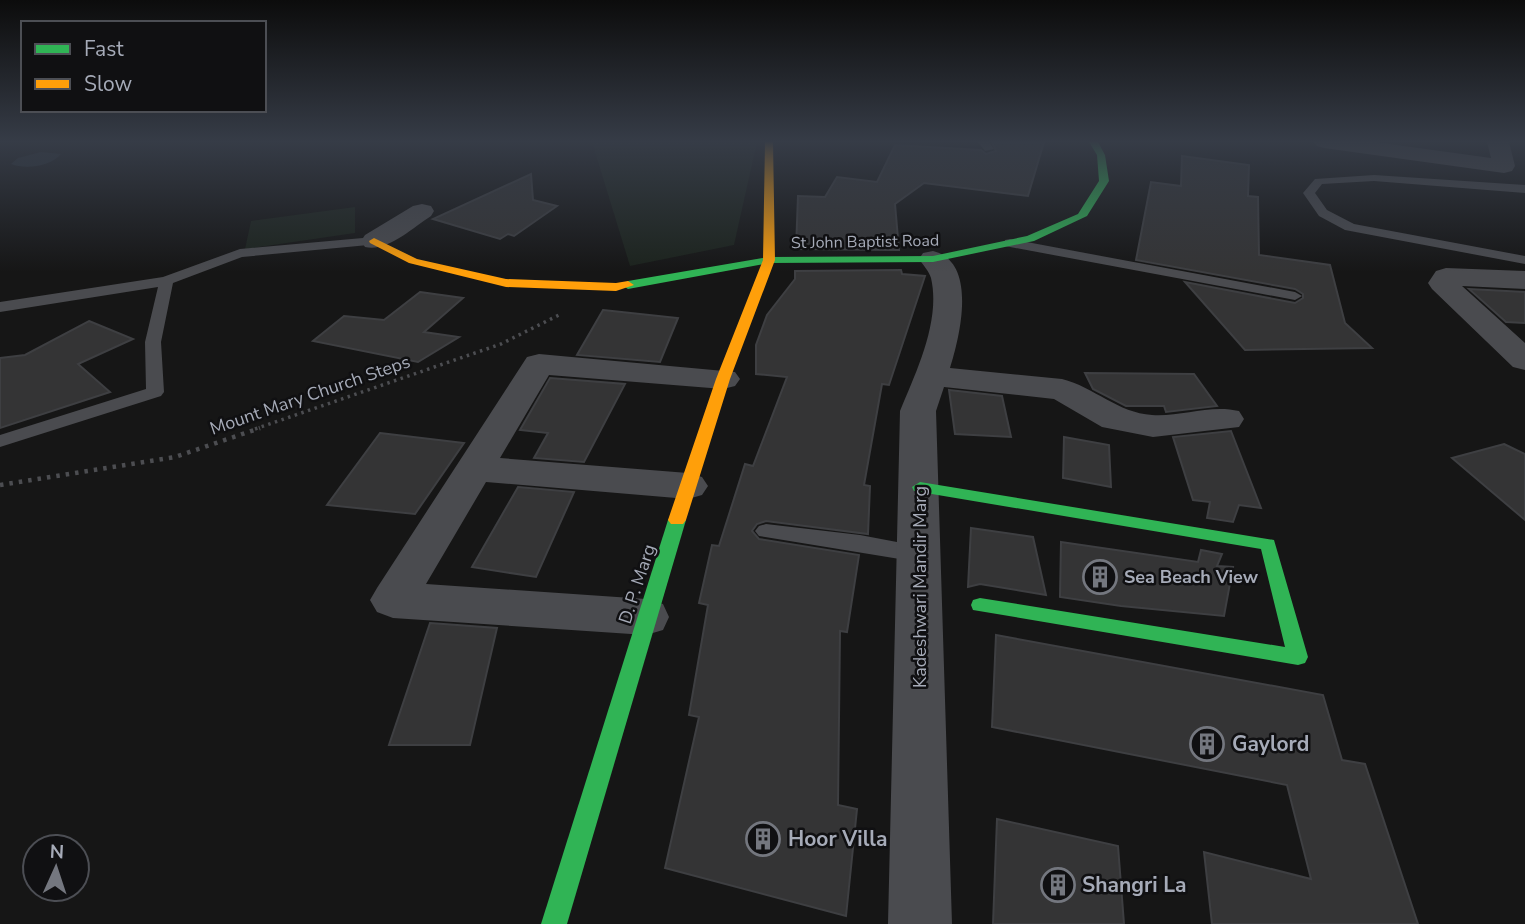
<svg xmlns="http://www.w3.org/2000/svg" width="1525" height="924" font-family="'Nunito Sans',sans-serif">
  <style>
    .green { fill: #1c231d }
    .water { fill: #283138 }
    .building { fill: #343435; stroke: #3e3f42; stroke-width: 2 }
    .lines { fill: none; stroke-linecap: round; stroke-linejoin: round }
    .path-far1 { stroke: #4c4d51; stroke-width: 3.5; stroke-dasharray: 2.5 4.5; stroke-linecap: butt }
    .path { stroke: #4c4d51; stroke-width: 4.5; stroke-dasharray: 3.5 6; stroke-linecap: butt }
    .lane { fill: #4a4b4f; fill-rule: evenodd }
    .street { fill: #4a4b4f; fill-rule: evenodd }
    .fast { fill: #30b455; fill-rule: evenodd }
    .slow { fill: #ff9f0a; fill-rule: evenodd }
    .labels { text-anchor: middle; stroke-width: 5; stroke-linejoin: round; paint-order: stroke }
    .far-street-label { font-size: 16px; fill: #a6abb8; stroke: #101012 }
    .street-label { font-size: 18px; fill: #a6abb8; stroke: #101012 }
    .poi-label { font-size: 18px; font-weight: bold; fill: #a6abb8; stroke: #101012; text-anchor: start }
    .near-poi-label { font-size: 21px; font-weight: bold; fill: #a6abb8; stroke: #101012; text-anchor: start }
  </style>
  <rect width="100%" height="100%" fill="#161616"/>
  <!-- green -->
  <g class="green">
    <path d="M592,142h165l-23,103 -104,21z"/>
    <path d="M355,207v26l-110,16 6,-28z"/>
  </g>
  <!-- water -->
  <path class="water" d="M41,152l20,2c-10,12 -35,16 -50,10l7,-6z"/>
  <!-- building -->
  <g class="building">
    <path d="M992,142h52l-16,54 -104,-13 -29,21 4,46 -103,-1 2,-53 27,1 12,-20 40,5 18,-37 86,5 5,4 10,-3z"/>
    <path d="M1182,156l67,9 -1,31 10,1 1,58 71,10 15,58 27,25 -127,2 -60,-68 110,21 8,-5v-4l-8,-5 -159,-29 15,-78 30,4z"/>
    <path d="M531,174l2,26 24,6 -43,30 -6,-2 -8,5 -67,-20z"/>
    <path d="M901,270l1,4 23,2 -36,109 -7,-1 -18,101 6,1 -2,48 -102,-13 -9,3 -5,7 7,8 100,16 -12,77 -7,-1 -2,174 19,4 -11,107 -181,-48 34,-151 -10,-2 19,-110 -9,-2 13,-58 7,1 26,-82 8,2 34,-89 -31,-3v-29l11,-30 28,-36v-8z"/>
    <path d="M1469,289l56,3v31l-19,-1z"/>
    <path d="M420,292l43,6 -39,34 35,5 -41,25 -105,-21 31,-25 40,4z"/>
    <path d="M603,310l75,8 -18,44 -83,-7z"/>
    <path d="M89,321l44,18 -55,25 32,28 -110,36v-70l25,-3z"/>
    <path d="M1085,373l109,1 23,32 -51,6 -2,-6h-38l-33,-17z"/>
    <path d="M550,378l75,6 -41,78 -50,-4 14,-25 -28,-3z"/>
    <path d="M949,390l53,6 9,41 -56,-3z"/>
    <path d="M1231,431l30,77 -22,-3 -6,17 -26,-4 3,-16 -17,-2 -20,-63z"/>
    <path d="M380,433l84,10 -49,71 -88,-9z"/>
    <path d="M1064,437l45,8 2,42 -48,-9z"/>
    <path d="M1504,444l21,10v66l-73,-62z"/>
    <path d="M518,487l56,5 -38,85 -64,-10z"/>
    <path d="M971,528l62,9 13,58 -66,-11 -12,3z"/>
    <path d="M1061,542l137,20 3,-12 21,4 -5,12 16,1 -9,49 -103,-10 -61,-9z"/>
    <path d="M430,623l67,5 -27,117h-81z"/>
    <path d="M996,635l327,60 19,65 23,4 53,160h-206l-8,-72 107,27 -24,-94 -295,-58z"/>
    <path d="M997,819l121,27 6,78h-131z"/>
  </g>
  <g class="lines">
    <!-- path-far1 -->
    <path class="path-far1" d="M255,429l246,-85 58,-29"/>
    <!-- path -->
    <path class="path" d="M0,485l175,-28 85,-29"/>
    <!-- lane -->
    <g class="lane">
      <path d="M978,142h11l5,7 -9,2z"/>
      <path d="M1374,175l151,10v8l-151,-12 -52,3 -7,9 12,17 27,14 171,32v8l-180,-34 -26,-14 -16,-23 12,-14z"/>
      <path d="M374,237l7,4 -2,3 -137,13 -69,26 -12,59 3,50 -3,4 -161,51v-12l146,-46 -1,-47 13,-55 -158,25v-10l163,-25 77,-28z"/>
      <path d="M1010,239l285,53 7,4 -7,4 -290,-54v-6z"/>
      <path d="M766,524l94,11 58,11 8,2 3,6 -3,6 -8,2 -159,-26 -4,-5 4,-5z"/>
    </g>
    <!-- street -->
    <g class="street">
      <path d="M1314,142h61l116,16 -4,-16h22l6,24 -3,5 -8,2 -180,-25 -7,-2z"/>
      <path d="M422,204l9,2 3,5 -3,5c-19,12 -43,36 -66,31l-4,-6 4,-6 48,-29z"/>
      <path d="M933,251c45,11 27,85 17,117l112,11c32,8 56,34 90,36 29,2 58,-11 87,-4l5,8 -5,8 -86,10 -51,-10 -48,-28 -110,-12 -8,24 16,513h-64l12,-513c16,-39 41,-90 31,-133 -2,-7 -8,-13 -12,-19l4,-6z"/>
      <path d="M1446,268l79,3v18l-63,-3 63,57v27l-12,-3 -81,-78 -4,-6 8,-12z"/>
      <path d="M539,354l196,18 5,7 -5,7 -12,3 -174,-14 -49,83 188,15 14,4 6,9 -6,9 -14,4 -202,-17 -60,102 220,15 17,5 6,13 -6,13 -17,5 -253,-17 -16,-6 -7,-12 7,-12 150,-231z"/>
    </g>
    <!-- fast -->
    <g class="fast">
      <path d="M1089,142h9l7,13 4,26 -22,35 -53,25 -101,21 -164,1 -141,26 -6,-4 6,-4 141,-24 164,-1 94,-20 51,-22 21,-33 -2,-26z"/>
      <path d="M920,482l354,58 34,117 -3,6 -7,2 -325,-55 -2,-5 2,-5 7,-2 305,49 -24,-98 -347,-58 -2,-4z"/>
      <path d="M677,514l6,2 3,4 -119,404h-26l127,-404 3,-4z"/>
    </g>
    <!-- slow -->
    <g class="slow">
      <path d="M765,142h8l2,118 -45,119 -44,141 -3,4h-12l-3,-4 48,-141 47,-119z"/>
      <path d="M374,238l43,21 89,20 110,4 12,-2 6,4 -18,6 -110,-4 -97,-24 -39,-20 -1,-2z"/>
    </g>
  </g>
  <!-- sky -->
  <linearGradient id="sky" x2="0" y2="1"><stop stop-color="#0c0c0c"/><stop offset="0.52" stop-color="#363c47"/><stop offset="1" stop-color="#363c47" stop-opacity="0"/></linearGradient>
  <rect width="1525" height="272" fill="url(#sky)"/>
  <!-- icons -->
  <defs>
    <g id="building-ring" transform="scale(1.75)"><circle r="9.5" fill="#101012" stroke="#74777f" stroke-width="1.5"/><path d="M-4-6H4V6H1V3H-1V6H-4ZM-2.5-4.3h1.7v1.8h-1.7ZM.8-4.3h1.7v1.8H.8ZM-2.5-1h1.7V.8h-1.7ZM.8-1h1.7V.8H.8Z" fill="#74777f"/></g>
  </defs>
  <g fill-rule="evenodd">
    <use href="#building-ring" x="1100" y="577"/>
    <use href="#building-ring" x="1207" y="744"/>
    <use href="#building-ring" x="763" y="839"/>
    <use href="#building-ring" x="1058" y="885"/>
  </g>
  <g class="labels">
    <!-- far-street labels -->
    <g class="far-street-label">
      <text transform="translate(865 241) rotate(-1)" y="6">St John Baptist Road</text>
    </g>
    <!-- street labels -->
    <g class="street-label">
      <text transform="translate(310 395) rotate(-19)" y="6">Mount Mary Church Steps</text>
      <text transform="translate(637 584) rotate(-72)" y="6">D. P. Marg</text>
      <text transform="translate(920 587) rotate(-90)" y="6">Kadeshwari Mandir Marg</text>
    </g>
    <!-- poi labels -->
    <g class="poi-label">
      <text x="1124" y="583">Sea Beach View</text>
    </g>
    <!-- near-poi labels -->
    <g class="near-poi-label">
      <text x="1232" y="751">Gaylord</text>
      <text x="788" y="846">Hoor Villa</text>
      <text x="1082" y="892">Shangri La</text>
    </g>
  </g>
  <!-- legend -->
  <rect x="21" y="21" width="245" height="91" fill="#101012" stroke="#4c4e54" stroke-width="2"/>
  <rect x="35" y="44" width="35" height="10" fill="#30b455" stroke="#4c4e54" stroke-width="2"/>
  <text x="84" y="56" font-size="21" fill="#a6abb8">Fast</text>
  <rect x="35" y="79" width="35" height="10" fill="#ff9f0a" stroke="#4c4e54" stroke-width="2"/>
  <text x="84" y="91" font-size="21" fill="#a6abb8">Slow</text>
  <!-- north arrow -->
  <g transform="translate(56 868) rotate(3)"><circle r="33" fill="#101012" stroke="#4c4e54" stroke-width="2"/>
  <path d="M0-5L12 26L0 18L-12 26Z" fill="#74777f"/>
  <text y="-10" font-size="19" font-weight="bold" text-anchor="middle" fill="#a6abb8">N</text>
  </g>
</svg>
